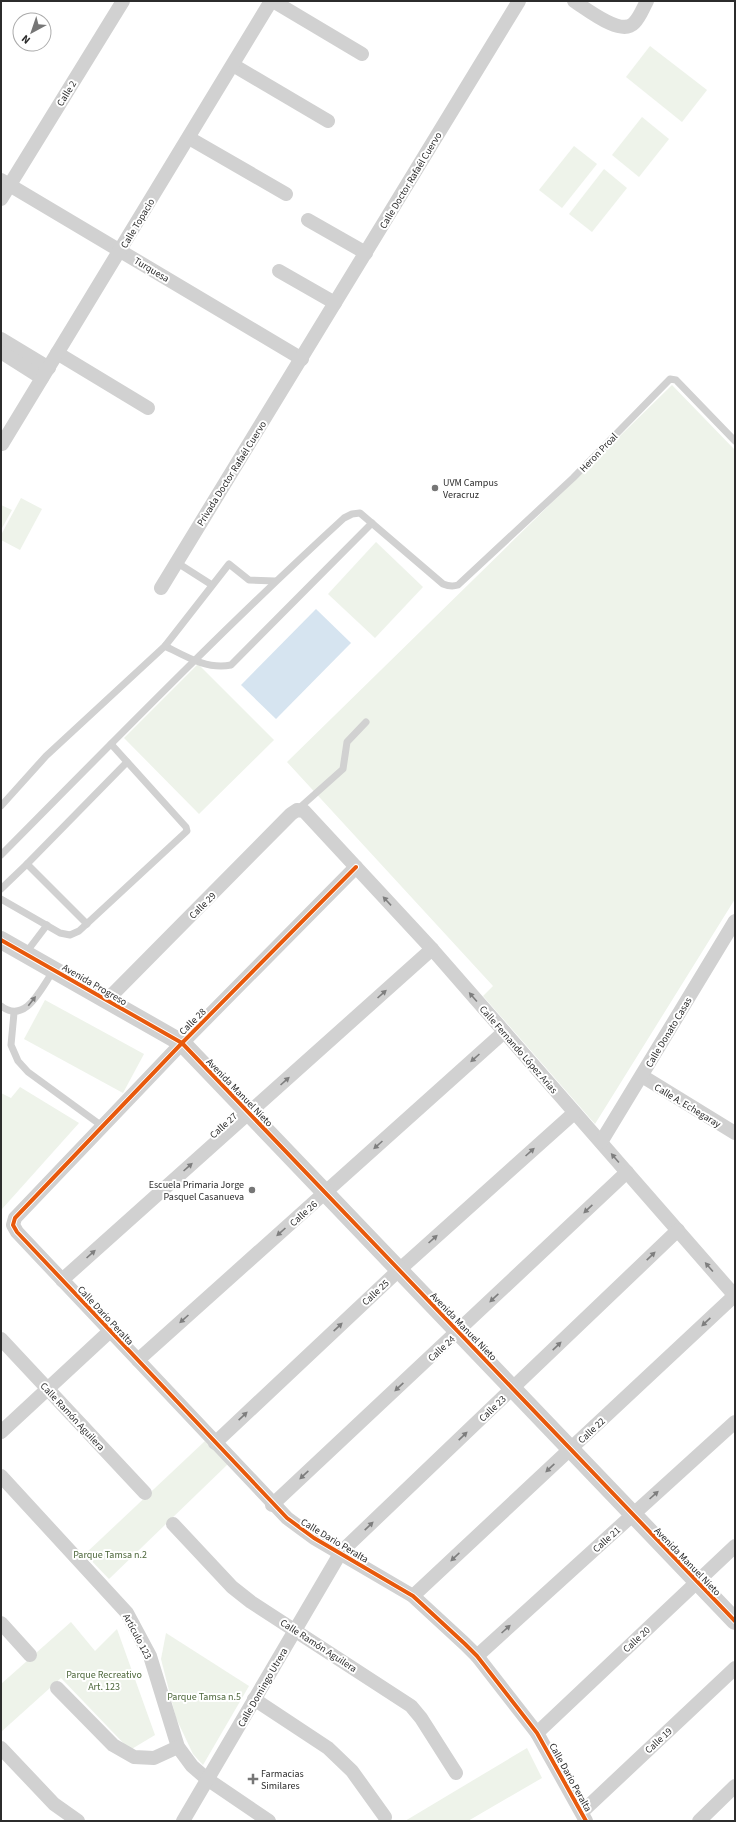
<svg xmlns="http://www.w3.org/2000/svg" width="736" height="1822" font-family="'Source Sans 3',sans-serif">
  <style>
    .green { fill: #eef3ea }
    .water { fill: #d6e4f0 }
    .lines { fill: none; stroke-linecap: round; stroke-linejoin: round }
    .service { stroke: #d1d1d1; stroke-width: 7 }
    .minor { stroke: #d1d1d1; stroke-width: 14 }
    .tertiary { stroke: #d1d1d1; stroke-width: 18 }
    .cycleway-casing { stroke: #fff; stroke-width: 6 }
    .cycleway { stroke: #e8590c; stroke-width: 4 }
    .oneway { fill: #7e7e7e }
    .poi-dot { fill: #767676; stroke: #fff; stroke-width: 1.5 }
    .labels { text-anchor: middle; stroke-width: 4; stroke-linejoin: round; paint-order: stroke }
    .street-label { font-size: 10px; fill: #2c2c2c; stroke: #fff }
    .poi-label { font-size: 10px; fill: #2c2c2c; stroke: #fff; text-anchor: start }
    .park-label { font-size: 10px; fill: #4c663a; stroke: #fff }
  </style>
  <rect width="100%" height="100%" fill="#fff"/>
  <!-- green -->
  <g class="green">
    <path d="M650,46l57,44 -25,32 -56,-45z"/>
    <path d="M642,117l27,22 -30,38 -27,-22z"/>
    <path d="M574,146l23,18 -35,44 -23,-18z"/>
    <path d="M604,169l23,19 -35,44 -23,-18z"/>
    <path d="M672,385l63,65v449l-140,225 -112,-128 10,-10 -206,-224z"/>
    <path d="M21,498l21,11 -22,41 -19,-10v-5z"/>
    <path d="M1,505l11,5 -11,20z"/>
    <path d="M376,542l47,45 -48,51 -47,-44z"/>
    <path d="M198,664l76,76 -75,74 -75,-76z"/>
    <path d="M45,1000l99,54 -21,39 -99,-54z"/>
    <path d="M20,1087l59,36 -77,86 -1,-1v-115l10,5z"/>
    <path d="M205,1441l23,23 -119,115 -24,-25z"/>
    <path d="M71,1622l24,29 22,-22 38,106 -25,15 -69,-72 -60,54v-48z"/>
    <path d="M166,1633l83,53 -46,79 -10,-11 -17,-36 -15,-59z"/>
    <path d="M527,1748l15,30 -74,43h-63z"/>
  </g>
  <!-- water -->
  <path class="water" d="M316,609l35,34 -75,76 -35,-34z"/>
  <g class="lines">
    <!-- service -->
    <g class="service">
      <path d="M176,562l36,23"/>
      <path d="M165,646c20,10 42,24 66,19l141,-142"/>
      <path d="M1,806l45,-50 119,-110 64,-82 20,16 26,1"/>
      <path d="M297,810l46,-41 4,-27 19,-20"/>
      <path d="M1,855c113,-114 224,-228 343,-337l8,-4 8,-1 83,71c5,2 9,3 15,1l115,-107 97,-99 6,1 59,61"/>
      <path d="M1,889l26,-25"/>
      <path d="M1,899l59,34 10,2 9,-4 108,-100 -1,-4 -75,-83"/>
      <path d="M87,924l-60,-60 100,-102"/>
      <path d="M25,954l22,-29"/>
      <path d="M1,1006c25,19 40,-18 53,-36"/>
      <path d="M14,1013l-3,32 7,16 10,11 74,54"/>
    </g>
    <!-- minor -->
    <g class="minor">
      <path d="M273,1l89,53"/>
      <path d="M574,1c13,8 47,36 60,22 6,-6 9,-15 13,-22"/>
      <path d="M233,65l95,56"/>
      <path d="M189,138l97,56"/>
      <path d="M1,180l301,179"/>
      <path d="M1,199l122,-198"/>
      <path d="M308,220l58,33"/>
      <path d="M279,271l56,32"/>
      <path d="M1,339l48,29"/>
      <path d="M1,352l41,26"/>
      <path d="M57,353l91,55"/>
      <path d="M2,444l269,-443"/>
      <path d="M161,588l358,-587"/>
      <path d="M356,867l-174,176 -167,175 -2,7 4,7 270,286 27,20 99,58 52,48 12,12 60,77 49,88"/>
      <path d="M107,1000l184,-186 6,-4 7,1 128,138 303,347"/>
      <path d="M642,1076l93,57"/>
      <path d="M601,1142l134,-221"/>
      <path d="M62,1280l370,-331"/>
      <path d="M1,1339l144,154"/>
      <path d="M138,1360l366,-328"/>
      <path d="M1,1432l109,-101"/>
      <path d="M215,1443l184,-173 175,-157"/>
      <path d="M1,1476l126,137 23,43 28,91 14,19 15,13 62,42"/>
      <path d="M272,1505l355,-333"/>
      <path d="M173,1524l59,63 19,15 160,104 10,12 35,55"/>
      <path d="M413,1596l322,-301"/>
      <path d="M1,1623l29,32"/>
      <path d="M477,1656l258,-234"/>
      <path d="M57,1688l56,57 21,12 20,1 24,-11"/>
      <path d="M254,1699l74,49 24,23 33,46"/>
      <path d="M537,1733l198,-187"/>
      <path d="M1,1748l53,56 24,17"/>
      <path d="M582,1812l153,-144"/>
      <path d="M183,1821l158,-269 337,-322"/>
      <path d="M699,1821l36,-35"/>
    </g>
    <!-- tertiary -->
    <path class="tertiary" d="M1,940l181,103 553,578"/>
    <!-- cycleway casing -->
    <g class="cycleway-casing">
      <g id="cycleway">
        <path d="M356,867l-174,176 -167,175 -2,7 4,7 270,286 27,20 99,58 52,48 12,12 60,77 49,88"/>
        <path d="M1,940l181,103 553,578"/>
      </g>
    </g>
    <!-- cycleway -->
    <use href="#cycleway" class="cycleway"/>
  </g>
  <!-- one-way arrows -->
  <defs><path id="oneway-solid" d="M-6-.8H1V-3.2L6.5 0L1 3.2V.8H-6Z"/></defs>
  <g class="oneway">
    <use href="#oneway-solid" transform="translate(387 901) rotate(-133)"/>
    <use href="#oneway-solid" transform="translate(382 994) rotate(-42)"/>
    <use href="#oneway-solid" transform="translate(473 997) rotate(-131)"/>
    <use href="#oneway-solid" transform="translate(32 1001) rotate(-52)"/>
    <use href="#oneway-solid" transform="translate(475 1058) rotate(138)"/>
    <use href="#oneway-solid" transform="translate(285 1081) rotate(-42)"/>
    <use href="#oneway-solid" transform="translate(378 1145) rotate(138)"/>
    <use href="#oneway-solid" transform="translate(530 1152) rotate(-42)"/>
    <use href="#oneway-solid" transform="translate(615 1158) rotate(-131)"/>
    <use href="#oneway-solid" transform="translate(188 1167) rotate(-42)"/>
    <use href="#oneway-solid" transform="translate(588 1209) rotate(137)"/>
    <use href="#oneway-solid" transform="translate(281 1232) rotate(138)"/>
    <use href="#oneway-solid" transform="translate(433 1239) rotate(-42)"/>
    <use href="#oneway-solid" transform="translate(91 1254) rotate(-42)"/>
    <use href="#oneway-solid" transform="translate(651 1256) rotate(-44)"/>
    <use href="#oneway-solid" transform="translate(709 1267) rotate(-131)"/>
    <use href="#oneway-solid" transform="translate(494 1298) rotate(137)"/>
    <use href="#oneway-solid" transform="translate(184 1319) rotate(138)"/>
    <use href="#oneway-solid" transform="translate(706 1322) rotate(137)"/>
    <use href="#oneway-solid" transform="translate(338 1327) rotate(-43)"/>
    <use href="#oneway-solid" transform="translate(557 1346) rotate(-44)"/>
    <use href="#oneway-solid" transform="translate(399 1387) rotate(137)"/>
    <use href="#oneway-solid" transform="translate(243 1416) rotate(-43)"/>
    <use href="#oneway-solid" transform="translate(463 1436) rotate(-44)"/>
    <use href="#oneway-solid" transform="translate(550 1468) rotate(137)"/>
    <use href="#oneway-solid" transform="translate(304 1475) rotate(137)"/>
    <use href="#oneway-solid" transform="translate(654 1495) rotate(-42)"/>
    <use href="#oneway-solid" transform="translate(369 1526) rotate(-44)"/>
    <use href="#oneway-solid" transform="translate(455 1557) rotate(137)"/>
    <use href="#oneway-solid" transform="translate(506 1629) rotate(-42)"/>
  </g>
  <!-- markers -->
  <g class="poi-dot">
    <circle cx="435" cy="488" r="4"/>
    <circle cx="252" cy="1190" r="4"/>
    <path d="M251 1773h4v4h4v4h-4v4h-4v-4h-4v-4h4z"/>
  </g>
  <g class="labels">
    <!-- street labels -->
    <g class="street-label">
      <text transform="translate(66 93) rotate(-58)" y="4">Calle 2</text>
      <text transform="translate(410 180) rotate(-59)" y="4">Calle Doctor Rafaél Cuervo</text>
      <text transform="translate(137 223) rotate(-59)" y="4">Calle Topacio</text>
      <text transform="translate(152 269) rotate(31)" y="4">Turquesa</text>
      <text transform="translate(598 452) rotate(-46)" y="4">Heron Proal</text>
      <text transform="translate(231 473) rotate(-58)" y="4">Privada Doctor Rafaél Cuervo</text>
      <text transform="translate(202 905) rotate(-45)" y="4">Calle 29</text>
      <text transform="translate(95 984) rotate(30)" y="4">Avenida Progreso</text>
      <text transform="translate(192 1021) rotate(-45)" y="4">Calle 28</text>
      <text transform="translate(668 1032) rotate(-59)" y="4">Calle Donato Casas</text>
      <text transform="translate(519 1049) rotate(49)" y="4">Calle Fernando López Arias</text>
      <text transform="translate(240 1092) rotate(46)" y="4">Avenida Manuel Nieto</text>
      <text transform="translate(688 1105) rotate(31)" y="4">Calle A. Echegaray</text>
      <text transform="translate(223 1125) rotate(-42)" y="4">Calle 27</text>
      <text transform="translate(303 1213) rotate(-42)" y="4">Calle 26</text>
      <text transform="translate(375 1292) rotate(-43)" y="4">Calle 25</text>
      <text transform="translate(106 1315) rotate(47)" y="4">Calle Dario Peralta</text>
      <text transform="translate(464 1326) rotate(46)" y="4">Avenida Manuel Nieto</text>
      <text transform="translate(441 1348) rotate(-43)" y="4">Calle 24</text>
      <text transform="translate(492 1408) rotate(-44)" y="4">Calle 23</text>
      <text transform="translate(73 1416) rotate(47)" y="4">Calle Ramón Aguilera</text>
      <text transform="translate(591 1430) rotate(-43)" y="4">Calle 22</text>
      <text transform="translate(606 1539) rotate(-42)" y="4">Calle 21</text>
      <text transform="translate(335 1540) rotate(31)" y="4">Calle Dario Peralta</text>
      <text transform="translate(688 1561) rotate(46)" y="4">Avenida Manuel Nieto</text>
      <text transform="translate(138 1636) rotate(62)" y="4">Artículo 123</text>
      <text transform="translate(636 1639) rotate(-43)" y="4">Calle 20</text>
      <text transform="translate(319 1645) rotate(33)" y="4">Calle Ramón Aguilera</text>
      <text transform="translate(262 1687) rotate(-60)" y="4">Calle Domingo Utrera</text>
      <text transform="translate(658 1740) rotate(-43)" y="4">Calle 19</text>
      <text transform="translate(571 1777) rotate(61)" y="4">Calle Dario Peralta</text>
    </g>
    <!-- poi labels -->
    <g class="poi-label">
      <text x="443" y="486">UVM Campus<tspan x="443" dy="12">Veracruz</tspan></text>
      <text x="244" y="1188" text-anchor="end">Escuela Primaria Jorge<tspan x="244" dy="12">Pasquel Casanueva</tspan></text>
      <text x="261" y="1777">Farmacias<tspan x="261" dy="12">Similares</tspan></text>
    </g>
    <!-- park labels -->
    <g class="park-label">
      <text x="110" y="1558">Parque Tamsa n.2</text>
      <text x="104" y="1678">Parque Recreativo<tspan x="104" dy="12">Art. 123</tspan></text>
      <text x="204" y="1700">Parque Tamsa n.5</text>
    </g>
  </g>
  <!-- border -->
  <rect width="736" height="1822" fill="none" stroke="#2c2c2c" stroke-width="4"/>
  <!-- north arrow -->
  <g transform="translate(32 32) rotate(220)"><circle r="19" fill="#ffffff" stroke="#ababab"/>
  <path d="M0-3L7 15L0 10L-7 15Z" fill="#767676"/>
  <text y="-6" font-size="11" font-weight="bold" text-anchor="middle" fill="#2c2c2c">N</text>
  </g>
</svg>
